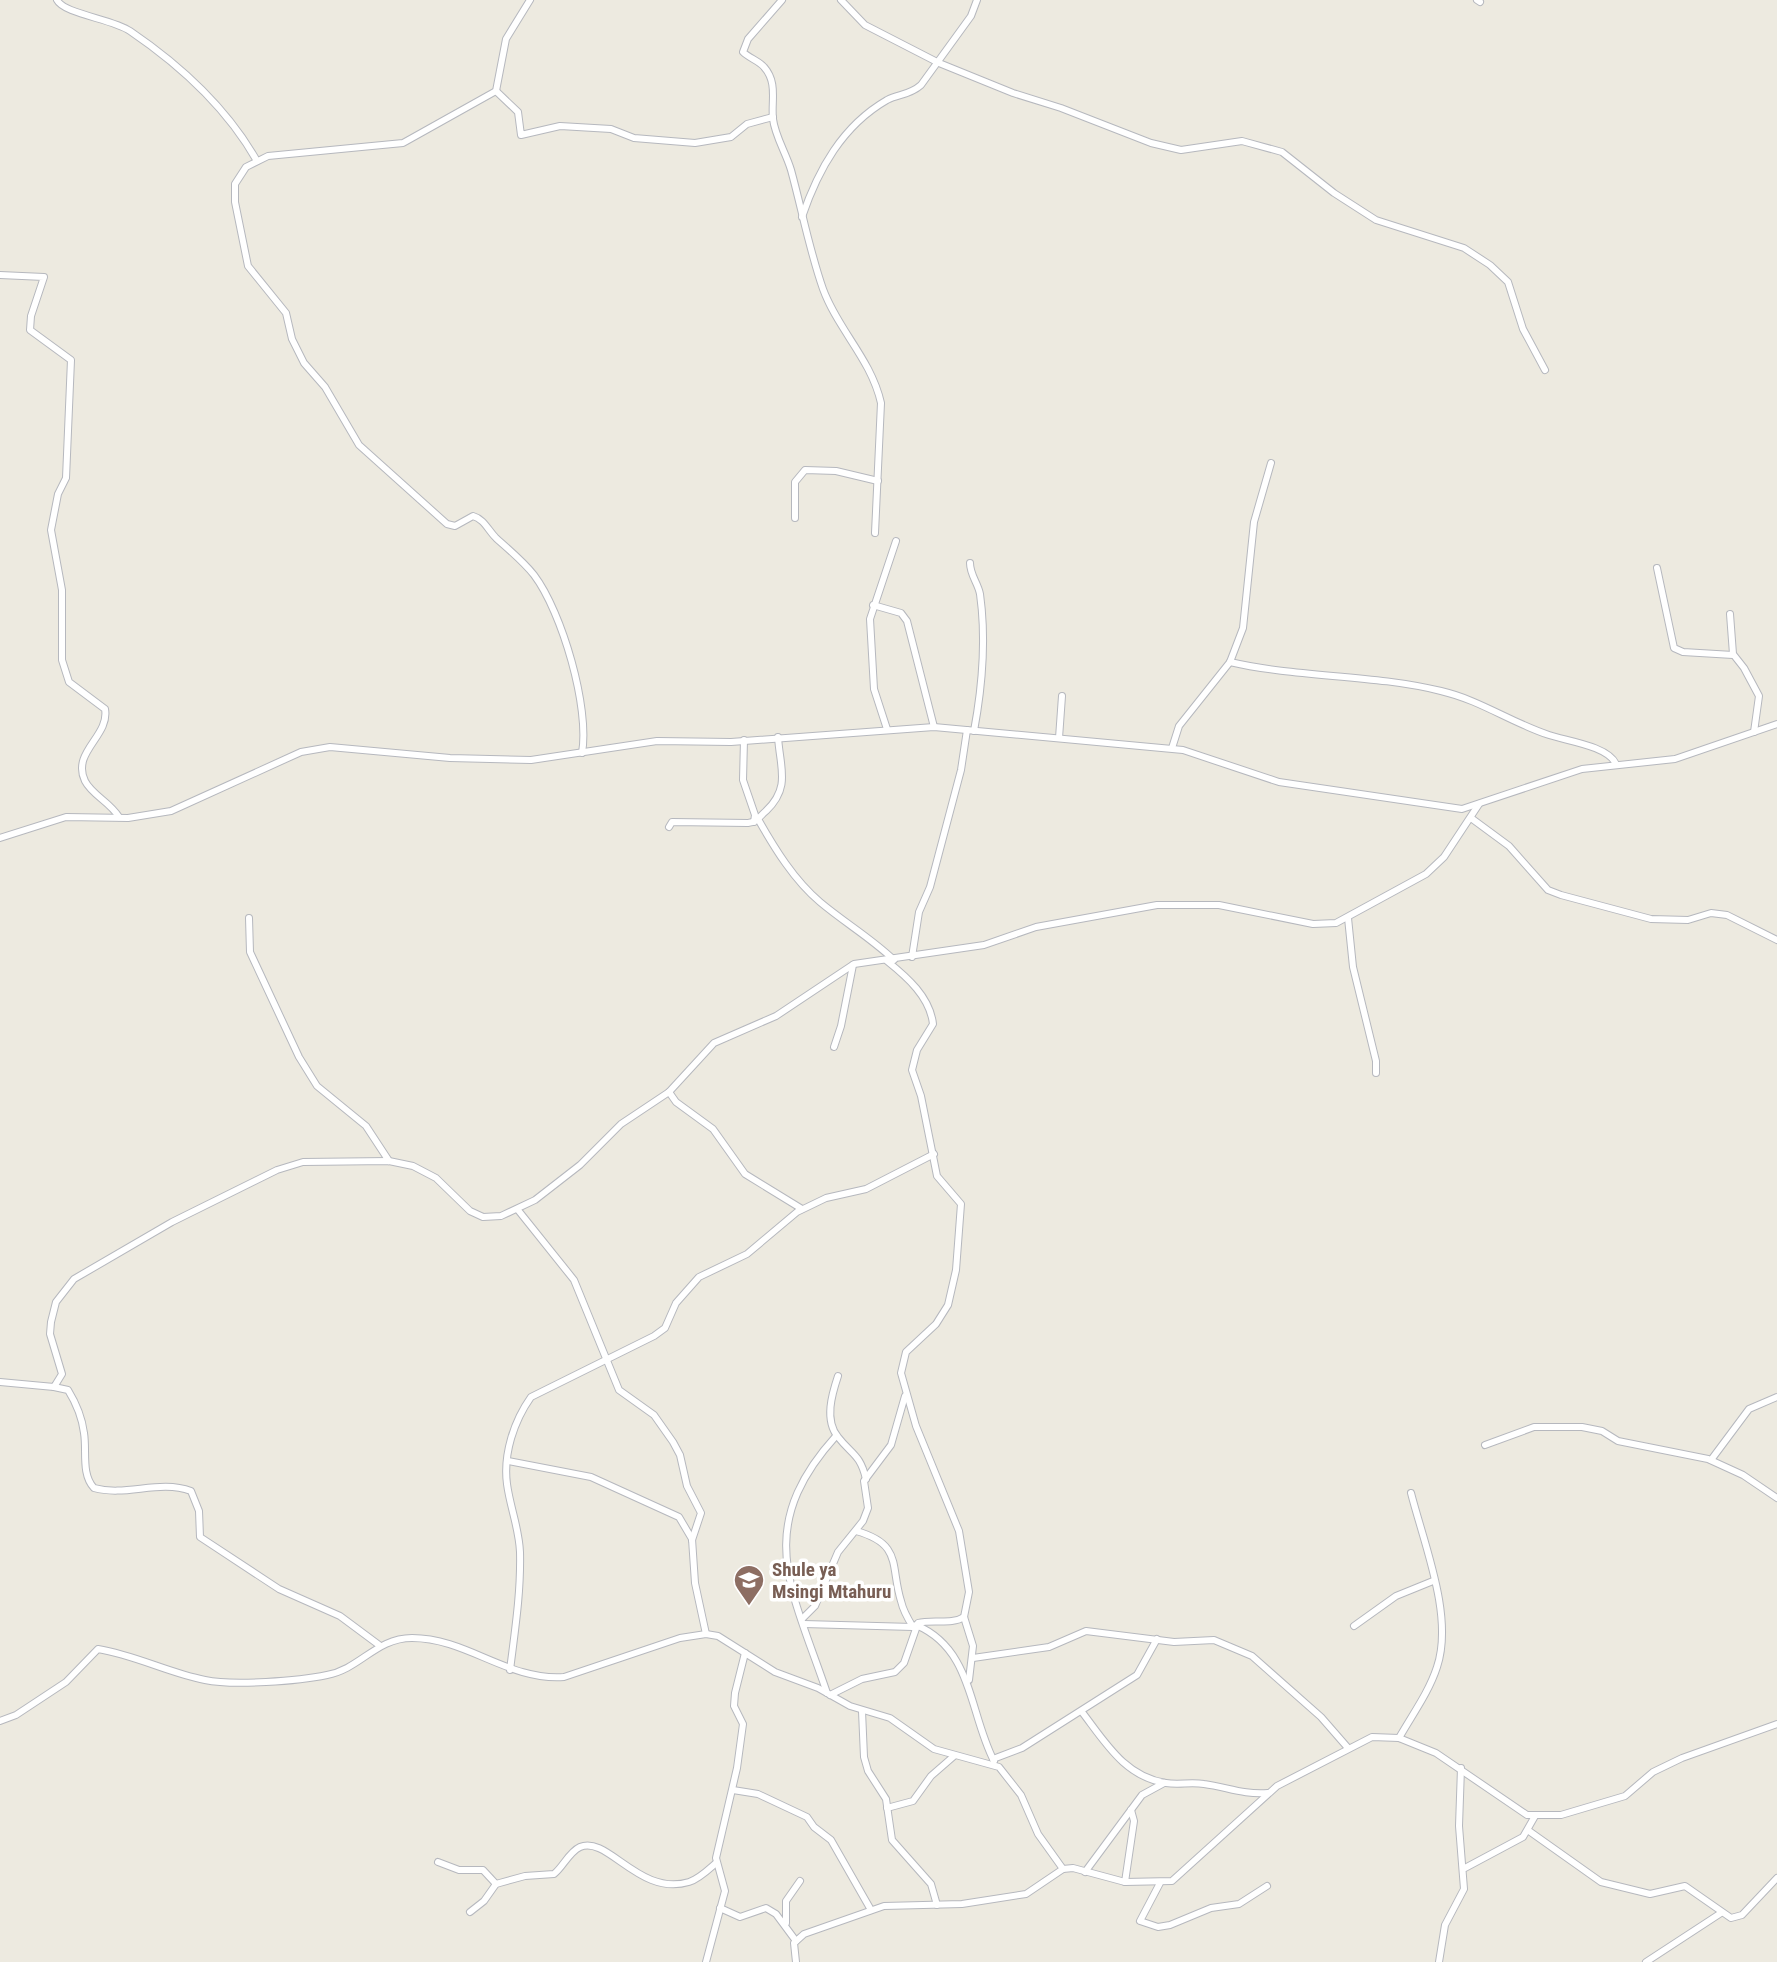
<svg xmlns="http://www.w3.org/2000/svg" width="1777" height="1962" font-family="'Roboto Condensed',sans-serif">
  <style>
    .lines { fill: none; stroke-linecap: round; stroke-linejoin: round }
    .street-casing { stroke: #b6b8be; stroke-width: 8 }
    .street { stroke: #fff; stroke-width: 6 }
    .labels { text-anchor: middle; stroke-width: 7; stroke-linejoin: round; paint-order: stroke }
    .education-label { font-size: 19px; font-weight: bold; fill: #785e54; stroke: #fff; text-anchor: start }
  </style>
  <rect width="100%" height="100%" fill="#edeae0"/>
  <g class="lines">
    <!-- street casing -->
    <g class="street-casing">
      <g id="street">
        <path d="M57,0c7,14 56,19 73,31 50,34 97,77 127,130"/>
        <path d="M530,0l-24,39 -10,52 -93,52 -135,13 -22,11 -11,17v18l13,64 38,47 6,26 12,24 21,24 34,58 88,79 8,2 18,-10c11,3 15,14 23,22 12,11 27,23 38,37 28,37 56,133 48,178"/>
        <path d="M782,0l-34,39 -5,13c6,6 16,9 21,15 14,16 7,34 9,52 2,17 13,34 18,51 11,40 18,79 32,119 15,41 48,70 58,114l-6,130"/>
        <path d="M841,0l24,25 74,38 74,30 48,15 90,35 30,7 61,-9 40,11 52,41 42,27 88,28 26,17 18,17 15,47 22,41"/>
        <path d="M1477,0l3,2"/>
        <path d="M496,91l22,21 3,23 39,-9 51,3 23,9 61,5 36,-6 16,-13 26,-7"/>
        <path d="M802,217c16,-47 40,-91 85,-117 12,-6 23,-5 34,-15l50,-69 6,-16"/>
        <path d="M0,275l44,2 -13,39 -1,14 41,30 -5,118 -8,16 -7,36 11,60v70l7,22 36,27c5,27 -34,43 -20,72 7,14 25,21 34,36"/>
        <path d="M795,518v-36l10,-12 31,1 42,10"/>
        <path d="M970,563c0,12 8,20 10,31 6,43 2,94 -6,137"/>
        <path d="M1657,568l17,80 9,4 50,3"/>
        <path d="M873,605l28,8 6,8 27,106"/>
        <path d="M1730,614l3,40 11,14 15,28 -5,36"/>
        <path d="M1230,662c69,16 142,12 211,29 39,9 71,32 108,44 18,6 59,11 67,29"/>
        <path d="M887,729l-13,-40 -4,-70 26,-78"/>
        <path d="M1059,738l3,-42"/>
        <path d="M744,740l-1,40 12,35 -1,7"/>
        <path d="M1172,748l7,-22 51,-64 13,-34 11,-106 17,-59"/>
        <path d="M1471,818l38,28 39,44 13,5 90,24 37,1 23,-7 16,2 50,25"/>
        <path d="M758,819c17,30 36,61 62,83 25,21 51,36 74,58"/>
        <path d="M669,827l3,-5 76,1c9,-1 11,-6 18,-12 25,-24 14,-43 12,-74"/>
        <path d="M0,838l66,-21 62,1 43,-7 130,-59 29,-5 120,11 81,2 126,-19 74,1 203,-15 249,23 96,32 183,27 120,-40 93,-10 102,-35"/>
        <path d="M249,918l1,34 49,105 18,29 49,40 23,35"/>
        <path d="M1348,918l5,49 23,94v12"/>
        <path d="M912,957l7,-45 11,-25 31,-117 6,-40"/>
        <path d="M887,961c20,16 43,36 46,63l-16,26 -5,20 9,26 16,80 24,28 -5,66 -8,35 -12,19 -30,28 -5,21 15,53 43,105 10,61 -5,25 9,29 -4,34"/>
        <path d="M834,1047l7,-21 12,-61"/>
        <path d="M669,1092l7,10 37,27 32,45 57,35"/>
        <path d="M518,1210l56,70 45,110 35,25 19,27 7,13 7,31 14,27 -9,27"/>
        <path d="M838,1376c-6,18 -14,44 0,61 14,18 22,17 28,42"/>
        <path d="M0,1382l54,5 8,-13 -12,-40 1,-12 5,-20 18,-23 98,-57 105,-52 26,-8 86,-1 24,5 23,12 34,33 13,6 18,-1 34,-16 45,-35 41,-41 48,-32 45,-49 62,-27 78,-52 130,-19 52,-18 121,-22h62l94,19 23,-1 90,-49 18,-17 35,-53"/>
        <path d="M54,1387l14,3c8,13 14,27 16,43 3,18 -3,41 10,55 33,9 65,-9 97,3l8,20 1,26 79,52 61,27 39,29"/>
        <path d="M1485,1445l49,-18h48l20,4 16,10 90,18 35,16 34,23"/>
        <path d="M1711,1460l38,-51 28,-12"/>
        <path d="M508,1461l83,16 88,40 13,22 3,44 11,51"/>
        <path d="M856,1531c47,13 34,35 45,70 2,9 7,18 12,26"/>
        <path d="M802,1619l13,-13 23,-54 25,-31 5,-13 -4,-27 27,-36 14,-49"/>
        <path d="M804,1624l109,3"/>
        <path d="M916,1625c57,24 53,88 78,136"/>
        <path d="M1354,1626l42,-30 37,-15"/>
        <path d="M973,1658l76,-11 37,-16 88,11 40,-2 38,16 69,61 27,31"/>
        <path d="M510,1670c5,-40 11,-78 10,-118 -1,-24 -10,-45 -13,-68 -4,-30 7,-63 24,-87l123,-61 11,-8 11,-25 23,-26 48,-23 50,-42 29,-14 40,-9 68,-35"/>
        <path d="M827,1693c-35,-104 -75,-164 9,-257"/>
        <path d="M830,1695l32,-16 33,-7 9,-9 14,-40c14,-4 34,2 46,-6"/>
        <path d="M862,1711l2,46 4,14 18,28 6,41 39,44 6,21"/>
        <path d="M1082,1712c23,30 43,65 84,71 12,2 25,-1 38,1 23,3 39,11 64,9"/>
        <path d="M0,1721l16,-6 50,-33 32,-33c37,6 71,24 107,31 28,6 94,1 122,-5 33,-6 49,-37 85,-37 55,0 96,43 152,39l116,-39 26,-4 12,2 57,36 43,16 32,18 40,12 44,31 65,18 22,28 17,39 25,35"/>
        <path d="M1399,1738c13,-23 30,-46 38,-71 17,-50 -13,-123 -26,-174"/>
        <path d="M993,1759l29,-11 115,-73 20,-36"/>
        <path d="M733,1790l25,4 49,23 7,10 17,13 40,70"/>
        <path d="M887,1808l26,-7 18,-25 23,-20"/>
        <path d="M1529,1831l72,51 49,12 35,-8 46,32 11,-3 35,-37"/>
        <path d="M438,1862l21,8h24l13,14"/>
        <path d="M1465,1868l58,-31 12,-21"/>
        <path d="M1085,1872l57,-77 22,-12"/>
        <path d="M1125,1882l9,-61 -3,-11"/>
        <path d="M1160,1883l-20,38 18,6 12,-2 41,-17 28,-4 28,-18"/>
        <path d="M720,1908l20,9 26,-9 10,6 20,27"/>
        <path d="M470,1912l14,-11 12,-17 29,-8 29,-2c9,-7 15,-22 26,-27 28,-12 59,50 109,35 10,-3 19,-12 27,-19"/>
        <path d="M786,1923v-22l14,-20"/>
        <path d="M706,1962l19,-71 -9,-33 21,-90 6,-44 -9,-18 1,-13 10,-40"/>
        <path d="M796,1962l-2,-19 10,-9 80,-28 78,-2 64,-10 37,-25 10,-1 52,14 47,-1 105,-95 95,-49 27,1 37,15 91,62h34l64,-19 28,-24 29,-14 95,-34"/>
        <path d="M1439,1962l6,-37 19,-36 -5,-63 2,-58"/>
        <path d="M1646,1962l75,-49"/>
      </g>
    </g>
    <!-- street -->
    <use href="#street" class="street"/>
  </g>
  <!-- icons -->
  <defs>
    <g id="school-pin" transform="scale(1.575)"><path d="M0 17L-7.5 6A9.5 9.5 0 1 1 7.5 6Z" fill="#8d6e63" stroke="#fff"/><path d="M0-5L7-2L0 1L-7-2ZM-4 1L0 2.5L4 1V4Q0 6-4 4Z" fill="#fff"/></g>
  </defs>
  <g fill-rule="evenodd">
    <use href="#school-pin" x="749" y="1580"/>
  </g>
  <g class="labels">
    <!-- education labels -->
    <g class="education-label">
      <text x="772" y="1576">Shule ya<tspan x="772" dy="22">Msingi Mtahuru</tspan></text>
    </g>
  </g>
</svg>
